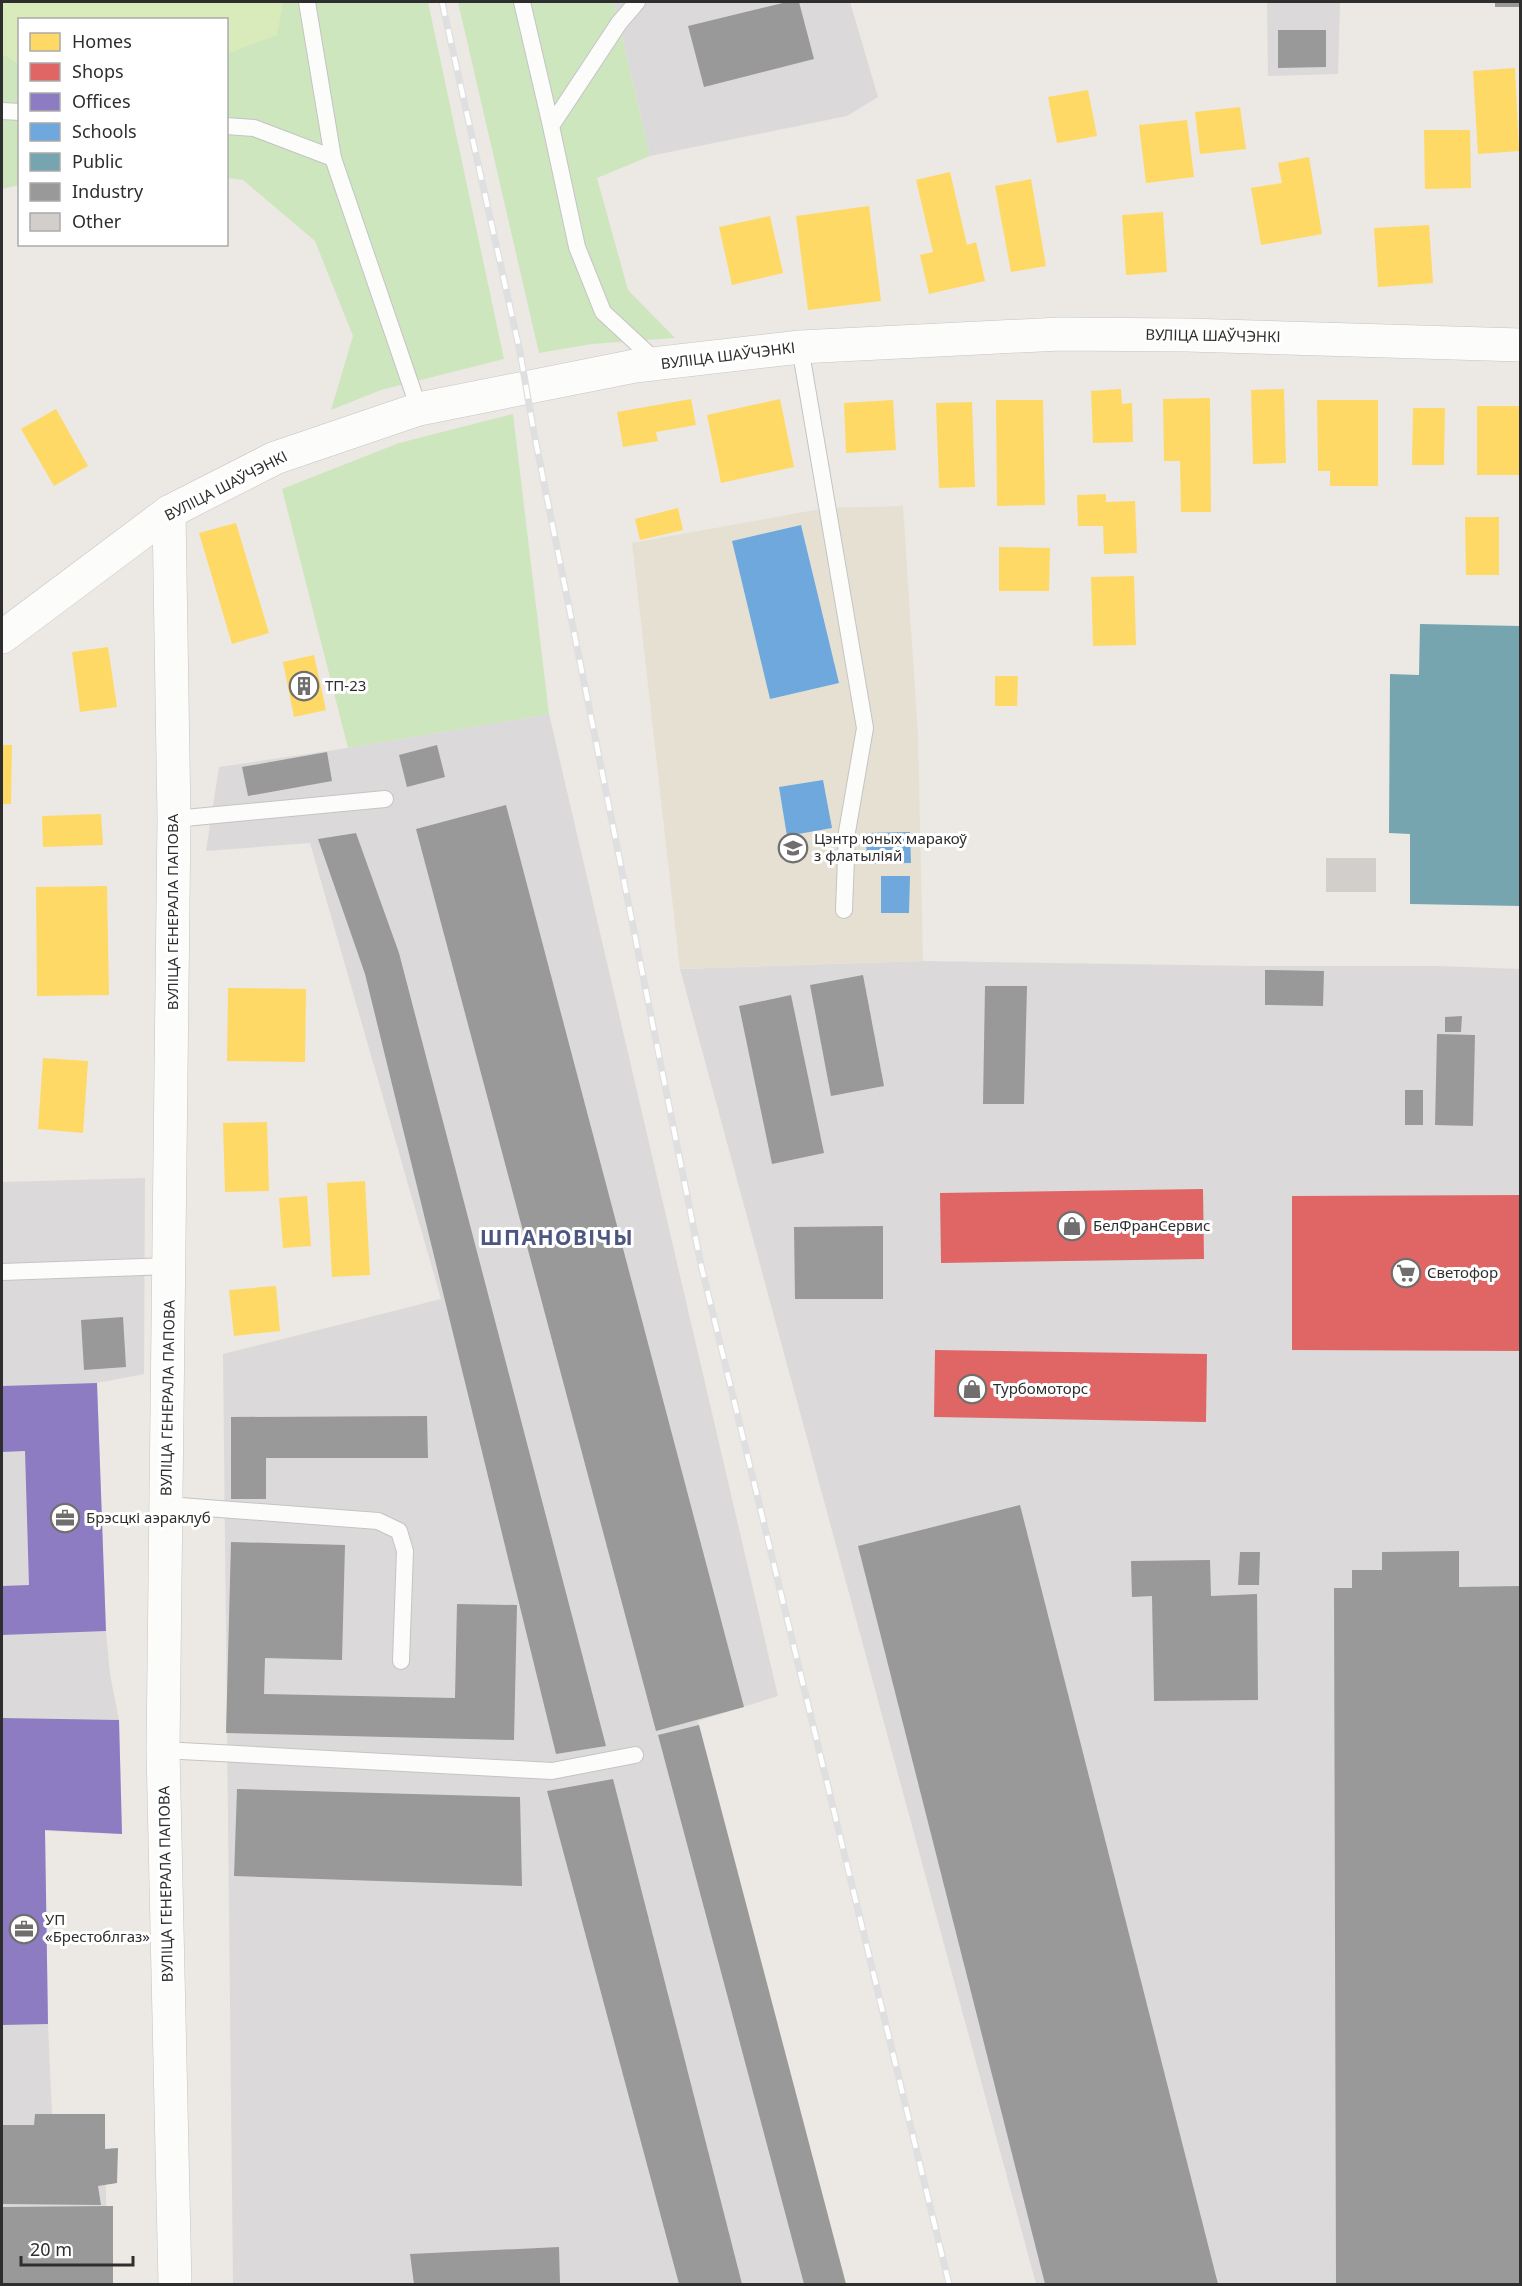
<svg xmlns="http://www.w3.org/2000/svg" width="1522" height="2286" font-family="'Noto Sans',sans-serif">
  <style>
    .industrial { fill: #dcd9db }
    .education { fill: #e6e0d3 }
    .green { fill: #cee6be }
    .pitch { fill: #d9eabb }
    .homes { fill: #ffd966 }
    .shops { fill: #e06666 }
    .offices { fill: #8e7cc3 }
    .schools { fill: #6fa8dc }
    .public { fill: #76a5af }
    .industry { fill: #999 }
    .building { fill: #d1cecb }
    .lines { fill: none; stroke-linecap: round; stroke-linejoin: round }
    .lane-casing { stroke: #c5c4c5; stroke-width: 18 }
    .street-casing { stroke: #c5c4c5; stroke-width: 34 }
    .lane { stroke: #fcfcfb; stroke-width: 16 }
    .street { stroke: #fcfcfb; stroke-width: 33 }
    .rail-casing { stroke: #dfdfe1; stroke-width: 7 }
    .rail { stroke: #fff; stroke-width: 4.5; stroke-dasharray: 14; stroke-linecap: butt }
    .labels { text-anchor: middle; stroke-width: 6; stroke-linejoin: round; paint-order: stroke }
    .street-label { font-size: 15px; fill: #2e2e2e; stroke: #fff }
    .poi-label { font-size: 15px; fill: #2e2e2e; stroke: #fff; text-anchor: start }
    .district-label { font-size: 21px; font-weight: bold; letter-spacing: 1.5px; fill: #4d5680; stroke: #fff }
  </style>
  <rect width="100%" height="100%" fill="#ece8e4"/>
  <!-- industrial -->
  <g class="industrial">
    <path d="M614,2h236l28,95 -31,19 -197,40z"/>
    <path d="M1267,2h73l-2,72 -70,2z"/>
    <path d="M549,714l229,982 -80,25 148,563h-613l-10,-930 218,-55 -131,-456 -104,8 13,-84 129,-19z"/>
    <path d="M923,961l332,5h182l83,3v1315h-484l-356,-1315z"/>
    <path d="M145,1178l-1,196 -47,9 9,248 4,43 9,46 3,114 -77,-3 3,193 4,90h53l2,170h-105v-1102z"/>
  </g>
  <!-- education -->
  <path class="education" d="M903,506l15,230 5,225 -243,8 -48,-426 194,-35z"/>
  <!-- green -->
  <g class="green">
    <path d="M2,2h426l76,357 -123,31 -50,20 22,-74 -38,-95 -72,-61 -16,-2 -1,-158h-206l-1,165 -17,4z"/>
    <path d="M458,2h156l36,154 -53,22 31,112 47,48 -83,6 -53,9z"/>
    <path d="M513,414l36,300 -201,34 -66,-259 117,-46z"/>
  </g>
  <!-- pitch -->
  <path class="pitch" d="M2,2h281l-6,33 -50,19 -1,-34h-206l-1,44 -17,-10z"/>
  <!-- homes -->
  <g class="homes">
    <path d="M1515,68l4,83 -41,3 -5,-83z"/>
    <path d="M1088,90l9,46 -40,7 -9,-46z"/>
    <path d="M1240,107l6,42 -46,5 -5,-42z"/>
    <path d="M1187,120l7,57 -48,6 -7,-58z"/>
    <path d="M1424,130h46l1,58 -46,1z"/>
    <path d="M1309,157l13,77 -61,11 -10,-57 31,-5 -4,-20z"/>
    <path d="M950,172l17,73 9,-3 9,39 -56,13 -9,-39 13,-3 -17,-72z"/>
    <path d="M1031,179l15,87 -35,6 -16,-86z"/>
    <path d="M869,206l12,95 -73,9 -12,-94z"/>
    <path d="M1163,212l4,60 -41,3 -4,-60z"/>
    <path d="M770,216l13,57 -51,12 -13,-58z"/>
    <path d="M1429,225l4,58 -55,4 -4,-59z"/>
    <path d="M1121,389l1,15 10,-1 1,39 -40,1 -2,-52z"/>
    <path d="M1284,389l2,74 -33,1 -2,-74z"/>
    <path d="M1210,398l1,114h-30l-1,-51h-16l-1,-62z"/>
    <path d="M691,399l5,26 -40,7 2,9 -35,6 -6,-35z"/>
    <path d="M780,399l14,68 -73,16 -14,-68z"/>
    <path d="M893,400l3,50 -50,3 -2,-50z"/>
    <path d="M996,400h47l2,105 -48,1z"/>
    <path d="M1317,400h61v86h-48v-15h-12z"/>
    <path d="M972,402l3,85 -36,1 -3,-85z"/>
    <rect x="1477" y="406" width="43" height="69"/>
    <path d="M1413,408h32l-1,57h-32z"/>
    <path d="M56,409l32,57 -34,20 -33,-57z"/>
    <path d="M1106,494v8l29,-1 2,52 -33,1 -1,-28h-25l-1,-31z"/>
    <path d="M678,508l5,22 -43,10 -5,-21z"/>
    <path d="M1465,517h34v58h-33z"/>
    <path d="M236,523l33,110 -37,11 -33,-111z"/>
    <path d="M999,547l51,1 -1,43h-50z"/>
    <path d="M1134,576l2,69 -43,1 -2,-69z"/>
    <path d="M108,647l9,60 -37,5 -8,-60z"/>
    <path d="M314,655l12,55 -32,7 -11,-55z"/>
    <path d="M995,676h23l-1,30h-22z"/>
    <path d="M2,745h10l-1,59h-9z"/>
    <path d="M101,814l2,31 -60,2 -1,-31z"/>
    <path d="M107,886l2,109 -72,1 -1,-109z"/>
    <path d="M228,988l78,1 -1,73 -78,-1z"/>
    <path d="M43,1058l45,3 -5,72 -45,-4z"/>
    <path d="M267,1122l2,69 -44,1 -2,-69z"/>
    <path d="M365,1181l5,94 -38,2 -5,-94z"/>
    <path d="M307,1196l4,50 -28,2 -4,-50z"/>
    <path d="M276,1286l4,45 -46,5 -5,-46z"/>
  </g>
  <!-- shops -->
  <g class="shops">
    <path d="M1203,1189l1,70 -263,4 -1,-70z"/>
    <path d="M1520,1195v156l-228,-1v-154z"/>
    <path d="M935,1350l272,4 -1,68 -272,-5z"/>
  </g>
  <!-- offices -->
  <g class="offices">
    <path d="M97,1383l9,248 -104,4v-49l27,-1 -4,-134 -23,1v-66z"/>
    <path d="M2,1718l117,2 3,114 -77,-4 3,194 -46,1z"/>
  </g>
  <!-- schools -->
  <g class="schools">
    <path d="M801,525l38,158 -69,16 -38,-158z"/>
    <path d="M823,780l9,48 -45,8 -8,-49z"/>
    <path d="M910,832l1,31 -44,1 -1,-31z"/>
    <path d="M881,876h29l-1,37h-28z"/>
  </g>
  <!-- public -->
  <path class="public" d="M1420,624l100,2v280l-110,-2v-70l-21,-1 1,-159 29,1z"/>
  <!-- industry -->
  <g class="industry">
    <path d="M787,2h12l15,57 -110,28 -16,-61z"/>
    <rect x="1495" y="2" width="25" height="5"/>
    <path d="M1278,30h48v37l-48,1z"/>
    <path d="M437,745l8,32 -38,10 -8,-32z"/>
    <path d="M327,752l5,29 -84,15 -6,-29z"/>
    <path d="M506,805l238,902 -88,24 -240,-902z"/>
    <path d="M356,833l43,120 207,793 -50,8 -191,-780 -47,-135z"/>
    <path d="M1265,970l59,1 -1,35 -58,-1z"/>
    <path d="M863,975l21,111 -53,10 -21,-111z"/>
    <path d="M985,986h42l-3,118h-41z"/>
    <path d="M791,995l33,158 -52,11 -33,-158z"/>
    <path d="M1462,1016l-1,16h-16v-15z"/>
    <path d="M1437,1034l38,1 -2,91 -38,-1z"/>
    <rect x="1405" y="1090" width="18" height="35"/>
    <path d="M883,1226v73h-88l-1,-72z"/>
    <path d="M123,1317l3,50 -42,3 -3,-50z"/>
    <path d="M427,1416l1,42h-162v41h-35v-82z"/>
    <path d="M1020,1505l198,779h-173l-187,-738z"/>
    <path d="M231,1542l114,3 -3,115 -77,-2 -1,36 191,4 2,-94 60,1 -3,135 -288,-7z"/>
    <path d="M1459,1551v36l61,-1v698h-184l-2,-696h18v-18h30v-18z"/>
    <path d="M1240,1552h20l-1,33h-21z"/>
    <path d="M1210,1560l1,36 46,-2 1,106 -104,1 -2,-105 -20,1 -1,-36z"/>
    <path d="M699,1725l147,559h-42l-146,-549z"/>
    <path d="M613,1779l129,505h-63l-132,-493z"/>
    <path d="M237,1789l283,8 2,89 -288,-10z"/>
    <path d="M35,2114h70v35l13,-1 -1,35 -19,3 3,19 -99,-1v-79h32z"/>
    <path d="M113,2206v78h-111v-77z"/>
    <path d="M559,2247l1,37h-146l-4,-30z"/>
  </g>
  <!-- building -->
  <rect class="building" x="1326" y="858" width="50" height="34"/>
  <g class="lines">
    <!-- lane casing -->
    <g class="lane-casing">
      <g id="lane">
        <path d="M307,2l26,156"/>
        <path d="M522,2l29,124"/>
        <path d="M637,2l-18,21 -68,103 26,121 26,65 55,51"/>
        <path d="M2,111l18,1"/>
        <path d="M226,126l28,2 79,30 86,251"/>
        <path d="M800,347l65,381 -18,104 -3,78"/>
        <path d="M174,819l211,-20"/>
        <path d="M2,1272l168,-6"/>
        <path d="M167,1505l211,16 21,10 6,20 -4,110"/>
        <path d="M163,1750l389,21 83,-16"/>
      </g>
    </g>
    <!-- street casing -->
    <g class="street-casing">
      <g id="street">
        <path d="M169,512l5,307 -11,931 12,534"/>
        <path d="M2,637l167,-125 106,-54 144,-49 216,-43 165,-19 260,-13 127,1 333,10"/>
      </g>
    </g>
    <!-- lane -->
    <use href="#lane" class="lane"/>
    <!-- street -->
    <use href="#street" class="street"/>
    <!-- rail casing -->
    <g class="rail-casing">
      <path id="rail" d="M442,2l78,350 14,81 167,832 248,1019"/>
    </g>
    <!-- rail -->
    <use href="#rail" class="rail"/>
  </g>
  <!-- icons -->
  <defs>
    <g id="building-ring" transform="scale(1.5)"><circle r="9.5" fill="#fff" stroke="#706f6e" stroke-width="1.5"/><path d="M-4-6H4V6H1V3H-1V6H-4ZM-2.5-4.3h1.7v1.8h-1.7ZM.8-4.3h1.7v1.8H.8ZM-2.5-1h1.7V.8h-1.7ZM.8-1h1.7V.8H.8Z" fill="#706f6e"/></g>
    <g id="school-ring" transform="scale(1.5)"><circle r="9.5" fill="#fff" stroke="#706f6e" stroke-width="1.5"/><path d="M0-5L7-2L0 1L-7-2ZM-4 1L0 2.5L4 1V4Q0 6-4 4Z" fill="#706f6e"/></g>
    <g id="shop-ring" transform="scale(1.5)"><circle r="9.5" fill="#fff" stroke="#706f6e" stroke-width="1.5"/><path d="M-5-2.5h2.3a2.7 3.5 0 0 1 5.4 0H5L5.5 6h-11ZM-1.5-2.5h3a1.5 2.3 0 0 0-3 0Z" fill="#706f6e"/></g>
    <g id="supermarket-ring" transform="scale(1.5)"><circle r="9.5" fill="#fff" stroke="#706f6e" stroke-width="1.5"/><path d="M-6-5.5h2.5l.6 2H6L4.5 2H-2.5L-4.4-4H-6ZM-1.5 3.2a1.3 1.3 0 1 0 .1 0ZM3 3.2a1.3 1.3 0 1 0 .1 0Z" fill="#706f6e"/></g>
    <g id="office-ring" transform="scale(1.5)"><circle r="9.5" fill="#fff" stroke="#706f6e" stroke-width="1.5"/><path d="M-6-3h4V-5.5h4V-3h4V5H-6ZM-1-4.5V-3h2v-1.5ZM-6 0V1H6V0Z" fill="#706f6e"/></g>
  </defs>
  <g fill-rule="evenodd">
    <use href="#building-ring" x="304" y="686"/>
    <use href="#school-ring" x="793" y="848"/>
    <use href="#shop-ring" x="1072" y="1226"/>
    <use href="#supermarket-ring" x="1406" y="1273"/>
    <use href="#shop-ring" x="972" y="1389"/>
    <use href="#office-ring" x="65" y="1518"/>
    <use href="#office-ring" x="24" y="1929"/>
  </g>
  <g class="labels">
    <!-- street labels -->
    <g class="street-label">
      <text transform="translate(1213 336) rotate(1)" y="5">ВУЛІЦА ШАЎЧЭНКІ</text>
      <text transform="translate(728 356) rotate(-7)" y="5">ВУЛІЦА ШАЎЧЭНКІ</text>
      <text transform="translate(226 486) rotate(-27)" y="5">ВУЛІЦА ШАЎЧЭНКІ</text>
      <text transform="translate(173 912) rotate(-90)" y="5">ВУЛІЦА ГЕНЕРАЛА ПАПОВА</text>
      <text transform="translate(168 1398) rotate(-89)" y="5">ВУЛІЦА ГЕНЕРАЛА ПАПОВА</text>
      <text transform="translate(166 1884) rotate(-91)" y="5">ВУЛІЦА ГЕНЕРАЛА ПАПОВА</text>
    </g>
    <!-- poi labels -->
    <g class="poi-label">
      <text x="325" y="691">ТП-23</text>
      <text x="814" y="844">Цэнтр юных маракоў<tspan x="814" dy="17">з флатыліяй</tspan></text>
      <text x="1093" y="1231">БелФранСервис</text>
      <text x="1427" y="1278">Светофор</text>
      <text x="993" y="1394">Турбомоторс</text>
      <text x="86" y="1523">Брэсцкі аэраклуб</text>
      <text x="45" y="1925">УП<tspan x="45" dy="17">«Брестоблгаз»</tspan></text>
    </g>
    <!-- district labels -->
    <g class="district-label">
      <text x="557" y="1245">ШПАНОВІЧЫ</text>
    </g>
  </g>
  <!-- border -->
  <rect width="1522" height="2286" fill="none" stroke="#2e2e2e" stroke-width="6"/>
  <!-- legend -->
  <rect x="18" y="18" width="210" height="228" fill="#ffffff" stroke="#ababab" stroke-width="1.5"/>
  <rect x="30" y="33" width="30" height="18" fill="#ffd966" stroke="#ababab" stroke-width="1.5"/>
  <text x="72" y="48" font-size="18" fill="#2e2e2e">Homes</text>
  <rect x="30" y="63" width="30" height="18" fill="#e06666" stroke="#ababab" stroke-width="1.5"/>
  <text x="72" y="78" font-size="18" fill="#2e2e2e">Shops</text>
  <rect x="30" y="93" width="30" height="18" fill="#8e7cc3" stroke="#ababab" stroke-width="1.5"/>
  <text x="72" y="108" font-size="18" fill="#2e2e2e">Offices</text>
  <rect x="30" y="123" width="30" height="18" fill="#6fa8dc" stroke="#ababab" stroke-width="1.5"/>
  <text x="72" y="138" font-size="18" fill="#2e2e2e">Schools</text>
  <rect x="30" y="153" width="30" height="18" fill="#76a5af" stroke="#ababab" stroke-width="1.5"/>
  <text x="72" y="168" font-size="18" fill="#2e2e2e">Public</text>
  <rect x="30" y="183" width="30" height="18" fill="#999999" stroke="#ababab" stroke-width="1.5"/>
  <text x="72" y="198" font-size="18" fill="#2e2e2e">Industry</text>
  <rect x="30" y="213" width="30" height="18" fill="#d1cecb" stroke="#ababab" stroke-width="1.5"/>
  <text x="72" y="228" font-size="18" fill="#2e2e2e">Other</text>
  <!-- scale -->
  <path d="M21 2256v9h112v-9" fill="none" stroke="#2e2e2e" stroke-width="3"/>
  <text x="30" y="2256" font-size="18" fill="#2e2e2e" stroke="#ffffff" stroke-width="4.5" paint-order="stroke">20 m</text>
</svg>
